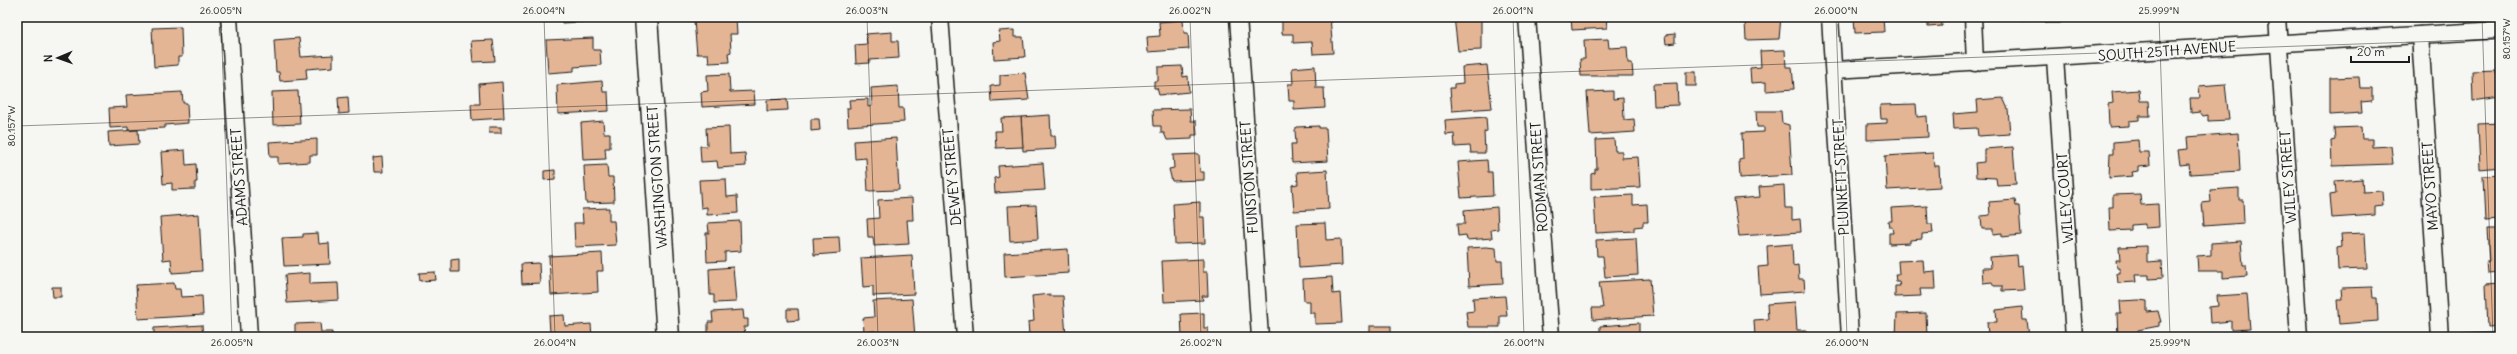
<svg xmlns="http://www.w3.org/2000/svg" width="2517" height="354" font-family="Delius,sans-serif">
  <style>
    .building { fill: #e3b594; stroke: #1c1c1c }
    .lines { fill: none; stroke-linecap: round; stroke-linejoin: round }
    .street-casing { stroke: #1c1c1c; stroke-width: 19 }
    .secondary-casing { stroke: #1c1c1c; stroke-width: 25 }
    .street { stroke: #f6f6f2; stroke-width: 16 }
    .secondary { stroke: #f6f6f2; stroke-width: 22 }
    .ticks { fill: none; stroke: #1c1c1c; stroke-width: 1; stroke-opacity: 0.45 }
    .labels { text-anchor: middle; stroke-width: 4; stroke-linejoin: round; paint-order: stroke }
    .street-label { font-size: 14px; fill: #1c1c1c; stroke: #f6f6f2 }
    .neatline { fill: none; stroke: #1c1c1c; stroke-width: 1.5 }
    .ticks-label { font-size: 10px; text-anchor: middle; fill: #1c1c1c }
  </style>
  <rect width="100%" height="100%" fill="#f6f6f2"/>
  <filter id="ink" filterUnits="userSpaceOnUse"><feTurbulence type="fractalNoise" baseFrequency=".025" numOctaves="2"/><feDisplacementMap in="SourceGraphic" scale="8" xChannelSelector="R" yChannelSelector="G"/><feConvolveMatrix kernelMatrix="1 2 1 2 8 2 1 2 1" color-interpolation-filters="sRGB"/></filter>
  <g filter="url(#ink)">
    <!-- building -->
    <g class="building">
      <path d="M562,17h32v4l-32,2z"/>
      <path d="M997,17h37v1l-37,2z"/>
      <path d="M1291,17h39l3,36 -20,1 -1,-12 -19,1v-9h-11v-15z"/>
      <path d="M1454,17h27v33l-23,1z"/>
      <path d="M1571,17h35l1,11 -35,2z"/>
      <path d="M1753,17h28l-2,22 -33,1 -1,-18 8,-1z"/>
      <path d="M1854,17h29l1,15 -29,1z"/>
      <path d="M1912,17h29l1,9 -14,1v-9z"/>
      <path d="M2021,17h15v2l-15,1z"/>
      <rect x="2046" y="17" width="14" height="6"/>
      <path d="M2077,17h12v2l-11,1z"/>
      <path d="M736,19l1,15h-7l1,18 -3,1 1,9 -20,1 -1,-9h-11l-3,-33z"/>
      <path d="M1183,20l1,13h4l1,16 -41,3 -1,-15 13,-1 -1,-14z"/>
      <path d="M181,27l1,30h-4v8l-24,2 -2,-39z"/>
      <path d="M1014,30v7h9l2,20 -31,2 -1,-17 7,-1 -1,-10z"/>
      <path d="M892,32v9h6l1,17 -30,2v3l-13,1 -1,-19 12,-1 -1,-10z"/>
      <path d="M1675,34v9l-9,1 -1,-9z"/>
      <path d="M299,38l2,19 32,-2v12l-27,2 1,10 -27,2 -1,-9h-3l-2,-32z"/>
      <path d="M593,38v12h7l1,15 -27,2v4l-26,2 -2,-33z"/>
      <path d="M1608,39l1,9 18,-1 1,16h4l1,13h-52l-1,-17h5l-1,-19z"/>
      <path d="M493,40l2,21 -22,1 -2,-21z"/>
      <path d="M1785,50l1,17h6l2,22 -28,2v-9l-15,1 -1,-15 11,-1 -1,-16z"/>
      <path d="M1487,65l5,43 -40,3 -2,-23h4v-4l9,-1 -1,-16z"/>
      <path d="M1182,66l1,11 5,-1 1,16 -30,3 -2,-7h-3v-7h4v-14z"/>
      <path d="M1315,66l1,22h8l1,20 -31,2v-9h-5l-1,-17h5l-1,-16z"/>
      <path d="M2496,70v3h4v24l-27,4 -1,-30z"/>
      <rect x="1686" y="72" width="10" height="14"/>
      <path d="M1025,73l4,27 -37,2 -1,-16 9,-1v-10z"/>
      <path d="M729,74l1,18 24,-1 1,13 -53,3 -1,-15 7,-1 -1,-16z"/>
      <path d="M2359,77l1,11h12v13l-11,1 1,11 -32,2v-37z"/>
      <path d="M602,81l1,11h5l1,19 -51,3 -1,-29z"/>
      <path d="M502,82l2,36 -32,2 -1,-16h9l-1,-20z"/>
      <path d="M1677,83l1,22 -24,1 -1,-22z"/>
      <path d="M2225,84l4,36 -21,1v-6l-5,1 -3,-4 -9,1 -1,-15h10l-1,-12z"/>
      <path d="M898,86l1,22h4l1,14 -56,4 -1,-18h3l-1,-8 19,-1v8l4,-1 -1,-18z"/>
      <path d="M2139,90l1,11h9l1,15h-11v4l-10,1v5l-20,1 -1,-23 5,-1 -1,-11z"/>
      <path d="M298,91l2,33 -27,1 -1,-33z"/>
      <path d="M1613,91v8l10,-1 1,22 10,-1 1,13 -45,3 -3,-43z"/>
      <path d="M182,92l1,11h4l1,20 -23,2v3l-37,2v-3l-18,1 -1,-20 18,-1 -1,-12z"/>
      <path d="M348,97l1,16 -10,1 -1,-16z"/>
      <path d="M2003,98l5,11 2,25 -32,2 -1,-8 -23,1 -1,-15 25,-2 -1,-12z"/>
      <path d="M787,99l1,11 -21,1v-11z"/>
      <path d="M1916,104l1,13 10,-1 1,21 -61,3v-16l20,-1v-4h-6l-1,-14z"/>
      <path d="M1190,109l1,12h5l1,14h-5v4l-25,1 -3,-7h-3v-7h-7l-1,-16z"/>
      <path d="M1756,111h25l1,12 7,2 3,50 -52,3 -1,-18 4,-1 -1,-26 22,-1v-5h-7z"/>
      <path d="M1050,115l1,21h4l1,13 -33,2 -2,-34z"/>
      <path d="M1021,117l2,30 -27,1 -1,-17h7l-1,-13z"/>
      <path d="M1486,117l1,14 -3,1 1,21h-14l-1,-7 -15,1 -1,-13 -8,1 -1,-15z"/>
      <path d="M811,119h8l1,11 -9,1z"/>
      <path d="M603,121l1,12h6v15h-5l1,11 -23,1 -2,-37z"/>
      <path d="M2500,123v44l-20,2 -2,-45z"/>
      <path d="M1319,126v2h7l2,33 -36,2 -1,-19h5l-1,-14 2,-3z"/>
      <rect x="489" y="127" width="12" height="6"/>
      <path d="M729,127l1,27 15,-1 1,13 -28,2 -1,-7 -16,1 -1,-16h7l-1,-18z"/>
      <path d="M2361,127l1,12h10v8l19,-1 2,18 -61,2 -1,-25 4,-1 -1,-12z"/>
      <path d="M138,130l1,14 -30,2 -1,-14z"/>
      <path d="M2238,133l2,38 -50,3 -1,-10 -9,1 -2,-15 10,-1 -1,-12z"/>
      <path d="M896,138l3,52 -31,1 -2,-33 -11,1 -1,-18z"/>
      <path d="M317,139v16h-7v7l-32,2v-7h-8l-1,-15z"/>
      <path d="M1614,139l1,12h7v7l16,-1 2,30 -49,2v-15l4,-1v-4h2l-1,-29z"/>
      <path d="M2138,140l1,12h10l1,14 -11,1v4l-7,1 1,4 -24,2 1,-24h3v-12z"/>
      <path d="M2013,147l3,37 -19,1 -1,-7 -20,-1 -1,-14 9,-1v-13z"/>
      <path d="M185,150l1,15 10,-1 1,18h-2v7l-23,1v-7l-9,1 -2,-32z"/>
      <path d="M1933,153l1,13h5l1,21 -53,3 -2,-34z"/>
      <path d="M1199,154l1,18h4v8l-32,1 -3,-12 5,-1 -1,-13z"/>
      <path d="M382,157l1,15h-9l-1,-14z"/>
      <path d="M1487,160l1,12h4l1,24 -32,2 -3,-36z"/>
      <path d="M1043,163l2,27 -50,3 -1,-15 5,-1 -1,-11z"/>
      <path d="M607,165l1,12h5l1,25 -28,1 -2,-37z"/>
      <path d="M555,170v9l-11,1v-9z"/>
      <path d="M1327,170l2,39 -35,2 -2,-26 6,-1 -1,-12z"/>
      <path d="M2500,175v45l-15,1 -2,-45z"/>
      <path d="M726,179l1,18 10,-1 1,17 -31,2v-8l-6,1 -2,-28z"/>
      <path d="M2362,179l1,13 19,-1 1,14 -8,1v9l-43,3 -2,-23 6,-1 -1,-13z"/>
      <path d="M1784,185l1,23h7v12l8,-1 1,13 -62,4 -5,-37 26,-2 -1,-10z"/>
      <path d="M2239,188v12h4l1,23 -40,3 -2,-23 9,-1 -1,-12z"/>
      <path d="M2140,194l1,11 17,-1 1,23 -14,1v-4l-14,1v5l-21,1 -1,-24h4v-12z"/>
      <path d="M1633,195v10l14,-1 1,18h-5v4l-9,1v4l-38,2 -2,-36z"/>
      <path d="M912,198l1,22h-6l2,24 -35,2 -1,-9h-5l-1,-18 12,-1 -1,-18z"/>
      <path d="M2015,200l1,6h3l2,29 -19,2v-4l-9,1v-5h-11l-1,-13 9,-1 -1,-13z"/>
      <path d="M1200,202v15h4l1,26 -30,1 -2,-40z"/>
      <path d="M1036,205l2,34 -28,2 -2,-35z"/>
      <path d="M1927,206l1,18h4l1,9 -11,1v5l-12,1v3l-21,1v-11h4l-1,-6h-3l-1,-6h4l-1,-13z"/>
      <path d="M1497,207l1,22 -7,1 1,8 -25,2 -1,-5 -8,1 -1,-12h8l-1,-14z"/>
      <path d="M609,208v13h5l2,24 -41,2 -1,-24h9l-1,-14z"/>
      <path d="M199,214l3,57 -30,2 -1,-14 -8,1 -3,-43z"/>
      <path d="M740,221l1,30 -16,1v9l-18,1 -1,-29h3l-1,-10z"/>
      <path d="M1325,223l1,17 15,-1 1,26 -43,3 -2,-44z"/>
      <path d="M2487,229h13v43l-13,1 -1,-12h3z"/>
      <path d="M318,233l1,11 10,-1 1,21 -46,2 -2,-28 21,-1v-3z"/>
      <path d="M2365,233l2,36 -29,1 -1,-23 5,-1 -1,-12z"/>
      <path d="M839,237l1,16 -26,2 -1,-17z"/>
      <path d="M1636,238l2,37 -33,2 -2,-21h-6l-1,-16z"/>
      <path d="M2241,241l2,24h3l1,11 -24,2v-7h-25l-1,-15 14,-1v-12z"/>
      <path d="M1792,244l1,22 5,-1 1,14h5l1,12 -45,3 -2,-27 10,-1 -1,-20z"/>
      <path d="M2147,246v16l15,-1 1,17 -14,1v-4h-14l1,7 -18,1 -1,-10h3v-5h-3l-1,-8h4l-1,-13z"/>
      <path d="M1486,247l10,1 1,13h5l1,23 -34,2 -2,-38z"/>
      <path d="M1068,249l1,24 -64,4 -1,-24z"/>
      <path d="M602,253l1,18h-6l1,21 -47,3 -2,-39z"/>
      <path d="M912,255l2,39 -41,2v-10l-10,1 -2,-29z"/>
      <path d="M2017,255l1,11 4,-1 2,25 -22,1v-5h-8l-2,-4 -9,1 -1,-15h9l-1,-11z"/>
      <path d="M459,259v13h-8v-12z"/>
      <path d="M1203,259v13h4l1,24h-6l1,4 -39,2 -2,-41z"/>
      <path d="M1923,260l1,12 11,-1 1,18h-16l1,7 -26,1v-11h5l-1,-5h-3l-1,-7h4l-1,-13z"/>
      <path d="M539,263l1,20 -18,1 -1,-20z"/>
      <path d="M733,267l3,35 -22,1v-8h-4l-1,-26z"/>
      <path d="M435,272l1,8 -16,1 -1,-8z"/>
      <path d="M310,273v11l28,-1 1,17 -52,3 -2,-28z"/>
      <path d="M1332,277l1,17 7,-1 2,30 -27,1v-11h-5v-12h-6l-1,-22z"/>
      <path d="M1650,279l3,37 -60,4 -1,-12h11l-4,-26z"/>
      <path d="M174,283l1,6h5l1,8 21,-1 1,19 -65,4 -2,-34z"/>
      <path d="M2500,283v43l-12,1 -2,-43z"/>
      <path d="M52,287h9v10h-8z"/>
      <path d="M2372,287l1,11h4l1,23 -39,3 -2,-24h5l-1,-12z"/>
      <path d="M1050,294v2h13l3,41h-40l3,-2 -1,-13 6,-1 -2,-25z"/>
      <path d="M2247,294l3,35 -19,1v-9l-21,2 -1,-16 9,-1 -1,-10z"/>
      <path d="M1505,296l2,20h-7v11h-32l-2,-15 8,-1 -1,-13z"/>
      <path d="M912,299l3,38h-40v-6l-11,1 -1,-14 11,-1 -1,-16z"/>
      <path d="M2139,300l8,1v11l11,-1 3,11h-2v4l-21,4v6l-20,1 -1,-23h4l-1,-13z"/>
      <path d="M1795,302l2,28h10v7h-52l-1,-17 14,-1 -1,-15z"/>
      <path d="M2022,307l1,13h4l2,17 -41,-1 -1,-14h10l-1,-12z"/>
      <path d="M787,309h11l1,11 -12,1z"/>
      <path d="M743,310l1,9h4v8h-4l1,10h-37v-15h5l-1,-10z"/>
      <path d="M1204,313v15h4l1,9h-27l-1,-23z"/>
      <path d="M1926,313l1,24h-31l1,-23z"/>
      <path d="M564,315l1,11 26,-2 1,13h-46v-3l4,-1 -1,-17z"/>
      <path d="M320,323l1,9h11v5h-42l-1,-3h6v-10z"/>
      <path d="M1639,323v14h-39v-11z"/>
      <path d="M202,325l1,12h-49v-9z"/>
      <rect x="1370" y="326" width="21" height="11"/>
      <path d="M1502,334l1,3h-49z"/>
    </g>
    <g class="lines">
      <!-- street casing -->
      <g class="street-casing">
        <g id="street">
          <path d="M229,17l20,320"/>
          <path d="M940,17l25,320"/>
          <path d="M1238,17l22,320"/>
          <path d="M1527,17l24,320"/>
          <path d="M1830,17l20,320"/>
          <path d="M1973,17l2,46"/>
          <path d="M2277,17l22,320"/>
          <path d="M2420,35l20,302"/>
          <path d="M2055,58l19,279"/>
          <path d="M1834,70l666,-40"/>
        </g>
      </g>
      <!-- secondary casing -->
      <g class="secondary-casing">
        <path id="secondary" d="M646,17l22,320"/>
      </g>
      <!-- street -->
      <use href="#street" class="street"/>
      <!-- secondary -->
      <use href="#secondary" class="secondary"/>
    </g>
  </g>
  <!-- ticks -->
  <path class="ticks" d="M221,17l11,320M544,17l11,320M867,17l11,320M1190,17l11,320M1513,17l11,320M1836,17l11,320M2159,17l11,320M2482,17l11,320M17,126l2483,-87M2330,337l170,-6"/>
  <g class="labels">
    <!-- street labels -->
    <g class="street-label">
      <text transform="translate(2167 51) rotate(-4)" y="5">SOUTH 25TH AVENUE</text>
      <text transform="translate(239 177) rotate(-94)" y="5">ADAMS STREET</text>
      <text transform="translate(657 177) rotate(-94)" y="5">WASHINGTON STREET</text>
      <text transform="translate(952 177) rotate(-95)" y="5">DEWEY STREET</text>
      <text transform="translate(1249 177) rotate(-94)" y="5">FUNSTON STREET</text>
      <text transform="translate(1539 177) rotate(-94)" y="5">RODMAN STREET</text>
      <text transform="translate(1841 177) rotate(-93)" y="5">PLUNKETT STREET</text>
      <text transform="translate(2288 177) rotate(-94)" y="5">WILEY STREET</text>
      <text transform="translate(2430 186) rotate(-94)" y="5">MAYO STREET</text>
      <text transform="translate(2065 198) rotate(-94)" y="5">WILEY COURT</text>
    </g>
  </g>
  <!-- margin -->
  <rect width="2517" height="354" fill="none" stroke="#f6f6f2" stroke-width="44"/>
  <!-- north arrow -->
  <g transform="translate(58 58) rotate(268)" stroke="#f6f6f2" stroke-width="3" paint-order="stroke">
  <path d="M0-3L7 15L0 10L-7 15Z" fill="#1c1c1c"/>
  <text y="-6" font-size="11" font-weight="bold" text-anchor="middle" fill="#1c1c1c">N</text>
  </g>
  <!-- scale -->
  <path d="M2351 56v6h58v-6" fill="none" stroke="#1c1c1c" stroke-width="2"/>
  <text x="2357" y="56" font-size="12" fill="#1c1c1c" stroke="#f6f6f2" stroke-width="3" paint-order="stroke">20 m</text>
  <rect x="22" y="22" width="2473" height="310" class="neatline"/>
  <g class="ticks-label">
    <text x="221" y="14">26.005°N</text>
    <text x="544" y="14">26.004°N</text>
    <text x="867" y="14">26.003°N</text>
    <text x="1190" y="14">26.002°N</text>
    <text x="1513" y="14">26.001°N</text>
    <text x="1836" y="14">26.000°N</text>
    <text x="2159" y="14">25.999°N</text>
    <text transform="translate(2506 39) rotate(-90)" y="4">80.157°W</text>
    <text transform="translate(11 126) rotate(-90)" y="4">80.157°W</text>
    <text x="232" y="346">26.005°N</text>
    <text x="555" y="346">26.004°N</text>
    <text x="878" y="346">26.003°N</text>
    <text x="1201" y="346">26.002°N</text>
    <text x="1524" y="346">26.001°N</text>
    <text x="1847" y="346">26.000°N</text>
    <text x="2170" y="346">25.999°N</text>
  </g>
</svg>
